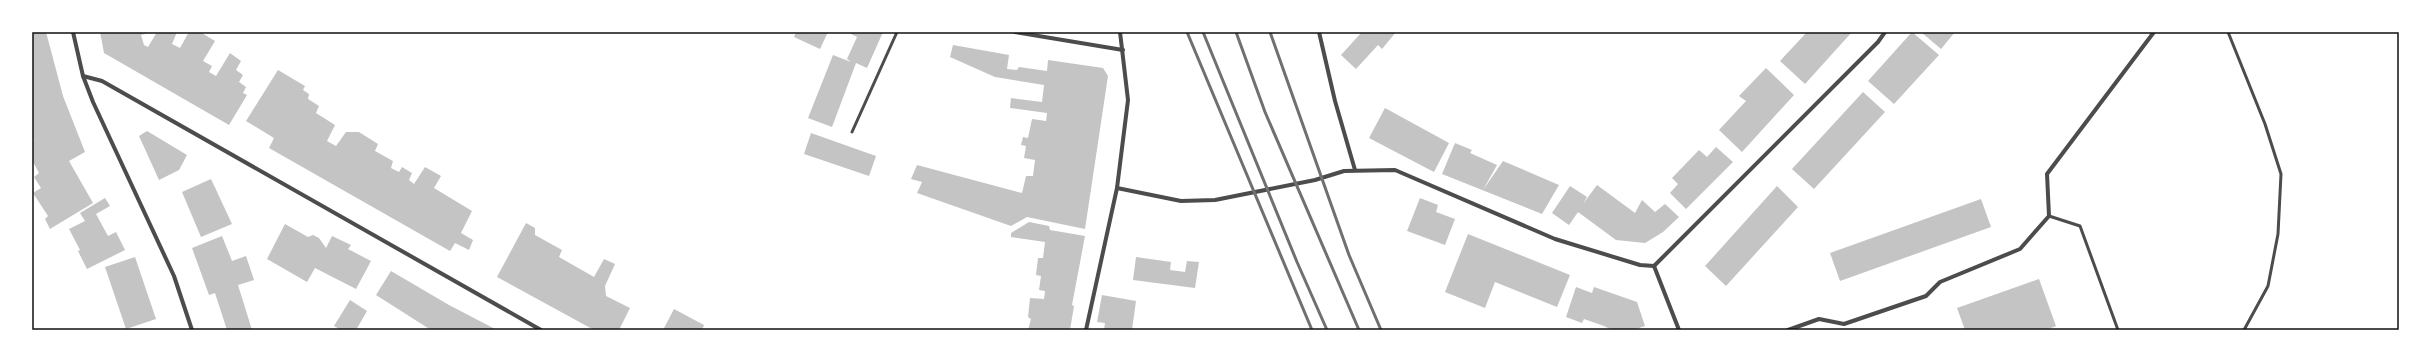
<svg xmlns="http://www.w3.org/2000/svg" width="2431" height="362" font-family="Lora,serif">
  <style>
    .building { fill: #c4c4c4 }
    .lines { fill: none; stroke-linecap: round; stroke-linejoin: round }
    .service { stroke: #4c4c4c; stroke-width: 3 }
    .minor { stroke: #4c4c4c; stroke-width: 4 }
    .rail { stroke: #707070; stroke-width: 3 }
    .neatline { fill: none; stroke: #111; stroke-width: 1.5 }
  </style>
  <rect width="100%" height="100%" fill="#fff"/>
  <!-- building -->
  <g class="building">
    <path d="M32,32h14l17,64 22,56 -16,9 24,42 -43,26 -5,-10 3,-3 -15,-23 8,-5 -7,-11 5,-4 -7,-13v-18l2,-1 -2,-6z"/>
    <path d="M100,32h51l-10,3 3,10 4,2 9,-15h20l-5,12 8,4 9,-16h11l15,9 -12,20 9,5 -3,6 7,4 14,-23 11,8 -5,9 7,5 -4,7 7,5 -3,6 4,2 -18,30 -125,-72z"/>
    <path d="M796,32h32l-8,17 -26,-12z"/>
    <path d="M847,32h36l-16,36 -11,-5 -24,64 -24,-9 25,-63 18,7 -4,-3 10,-22z"/>
    <path d="M1362,32h34l-14,17 -4,-4 -22,24 -15,-14z"/>
    <path d="M1807,32h45l-47,52 -25,-23z"/>
    <path d="M1912,32l27,23 -45,49 -26,-23z"/>
    <path d="M1921,32h34l-14,17z"/>
    <path d="M953,45l56,10 -2,14 10,1 2,-3 28,4 1,-11 55,8 5,8 -23,153 -58,-12 -16,9 -94,-33 5,-11 -11,-3 6,-14 105,28 4,-17h7l2,-16 -11,-2 2,-12 -5,-1 2,-8 5,1 4,-19 14,2 1,-8 -37,-5 1,-10 31,4 2,-17 -49,-8 -45,-20z"/>
    <path d="M1766,68l28,27 -52,57 -23,-22 27,-29 -7,-5z"/>
    <path d="M278,70l27,16 -2,4 6,4 -1,5 11,7 -3,7 19,12 -8,16 9,5 10,-14h13l19,12 -3,7 18,10 -2,7 8,4 3,-5 10,6 -3,7 5,4 11,-17 16,9 -7,12 38,23 -11,22 12,7 -4,10 -14,-7 -5,8 -181,-103 5,-10 -28,-17z"/>
    <path d="M1863,92l22,20 -71,77 -22,-20z"/>
    <path d="M1385,108l64,35 -15,29 -65,-34z"/>
    <path d="M147,131l40,24 -8,15 -20,10 -20,-44z"/>
    <path d="M811,133l65,23 -7,20 -65,-22z"/>
    <path d="M1455,143l17,7 -2,3 27,12 -14,25 20,-29 56,24 -17,29 -100,-40z"/>
    <path d="M1716,147l17,15 -47,47 -16,-16 8,-9 -6,-6 27,-28 8,7z"/>
    <path d="M211,179l21,45 -31,13 -19,-45z"/>
    <path d="M1597,185l38,28 7,-13 13,12 10,-8 14,13 -16,15 -18,11 -29,-3 -38,-28 -9,13 -17,-12 18,-27 17,11 -4,7z"/>
    <path d="M1777,186l21,21 -72,79 -21,-20z"/>
    <path d="M105,198l5,8 -14,8 12,22 8,-4 9,18 -38,19 -9,-18 2,-1 -11,-21 16,-8 -5,-8z"/>
    <path d="M1420,198l18,7 -2,7 19,7 -10,26 -38,-14z"/>
    <path d="M1981,199l10,28 -151,54 -10,-28z"/>
    <path d="M1029,222l20,4 1,4 35,6 -13,69 2,1 -4,24h-42l3,-11 -3,-2 2,-19 14,1 1,-8 -6,-1 2,-14 -5,-1 2,-17h5l2,-16 -34,-5v-4z"/>
    <path d="M526,223l9,5v7l27,15 -3,7 35,20 10,-18 11,5 -10,22 1,10 24,12 -11,22h-25l-97,-53z"/>
    <path d="M285,224l23,13 5,-2 6,3 7,10 6,-12 19,9 -3,4 23,12 -15,28 -41,-21 -8,14 -40,-23z"/>
    <path d="M1468,234l102,41 -13,32 -62,-25 -10,26 -40,-16z"/>
    <path d="M222,236l10,25 14,-5 8,24 -16,5 14,45h-25l-12,-37 -6,2 -17,-47z"/>
    <path d="M135,257l21,62 -30,10 -21,-62z"/>
    <path d="M1136,257l35,5 -1,8 15,2 2,-11 12,1 -4,26 -62,-8z"/>
    <path d="M391,271l58,34 48,25h-66l-55,-35z"/>
    <path d="M2039,279l17,47 -10,4h-81l-8,-22z"/>
    <path d="M1576,287l16,6 2,-6 43,15 8,24 -12,4h-25l2,-1 -6,-3 -20,-7 -2,4 -16,-6z"/>
    <path d="M1102,295l34,6 -4,29h-28l1,-7 -8,-1z"/>
    <path d="M350,300l17,11 -11,19h-15l-7,-4z"/>
    <path d="M674,309l30,16 -2,5h-39z"/>
  </g>
  <g class="lines">
    <!-- service -->
    <g class="service">
      <path d="M2228,32l37,92 16,50 -3,60 -10,52 -24,44"/>
      <path d="M852,132l45,-100"/>
      <path d="M2049,216l31,10 38,104"/>
    </g>
    <!-- minor -->
    <g class="minor">
      <path d="M73,32l10,44 10,26 81,174 18,54"/>
      <path d="M1015,32l108,18"/>
      <path d="M1319,32l16,69 20,69"/>
      <path d="M83,76l19,5 439,249"/>
      <path d="M1117,188l64,13 34,-1 100,-20 29,-9 51,-1 160,69 85,26 14,1 224,-224 7,-10"/>
      <path d="M1654,266l25,64"/>
      <path d="M1086,330l31,-142 11,-88 -8,-68"/>
      <path d="M1788,330l31,-11 25,5 82,-28 14,-14 80,-33 29,-33 -2,-42 107,-142"/>
    </g>
    <!-- rail -->
    <g class="rail">
      <path d="M1187,32l125,298"/>
      <path d="M1203,32l94,230 30,68"/>
      <path d="M1236,32l29,80 94,218"/>
      <path d="M1270,32l79,223 32,75"/>
    </g>
  </g>
  <!-- border -->
  <rect width="2431" height="362" fill="none" stroke="#ffffff" stroke-width="66"/>
  <rect x="33" y="33" width="2365" height="296" class="neatline"/>
</svg>
